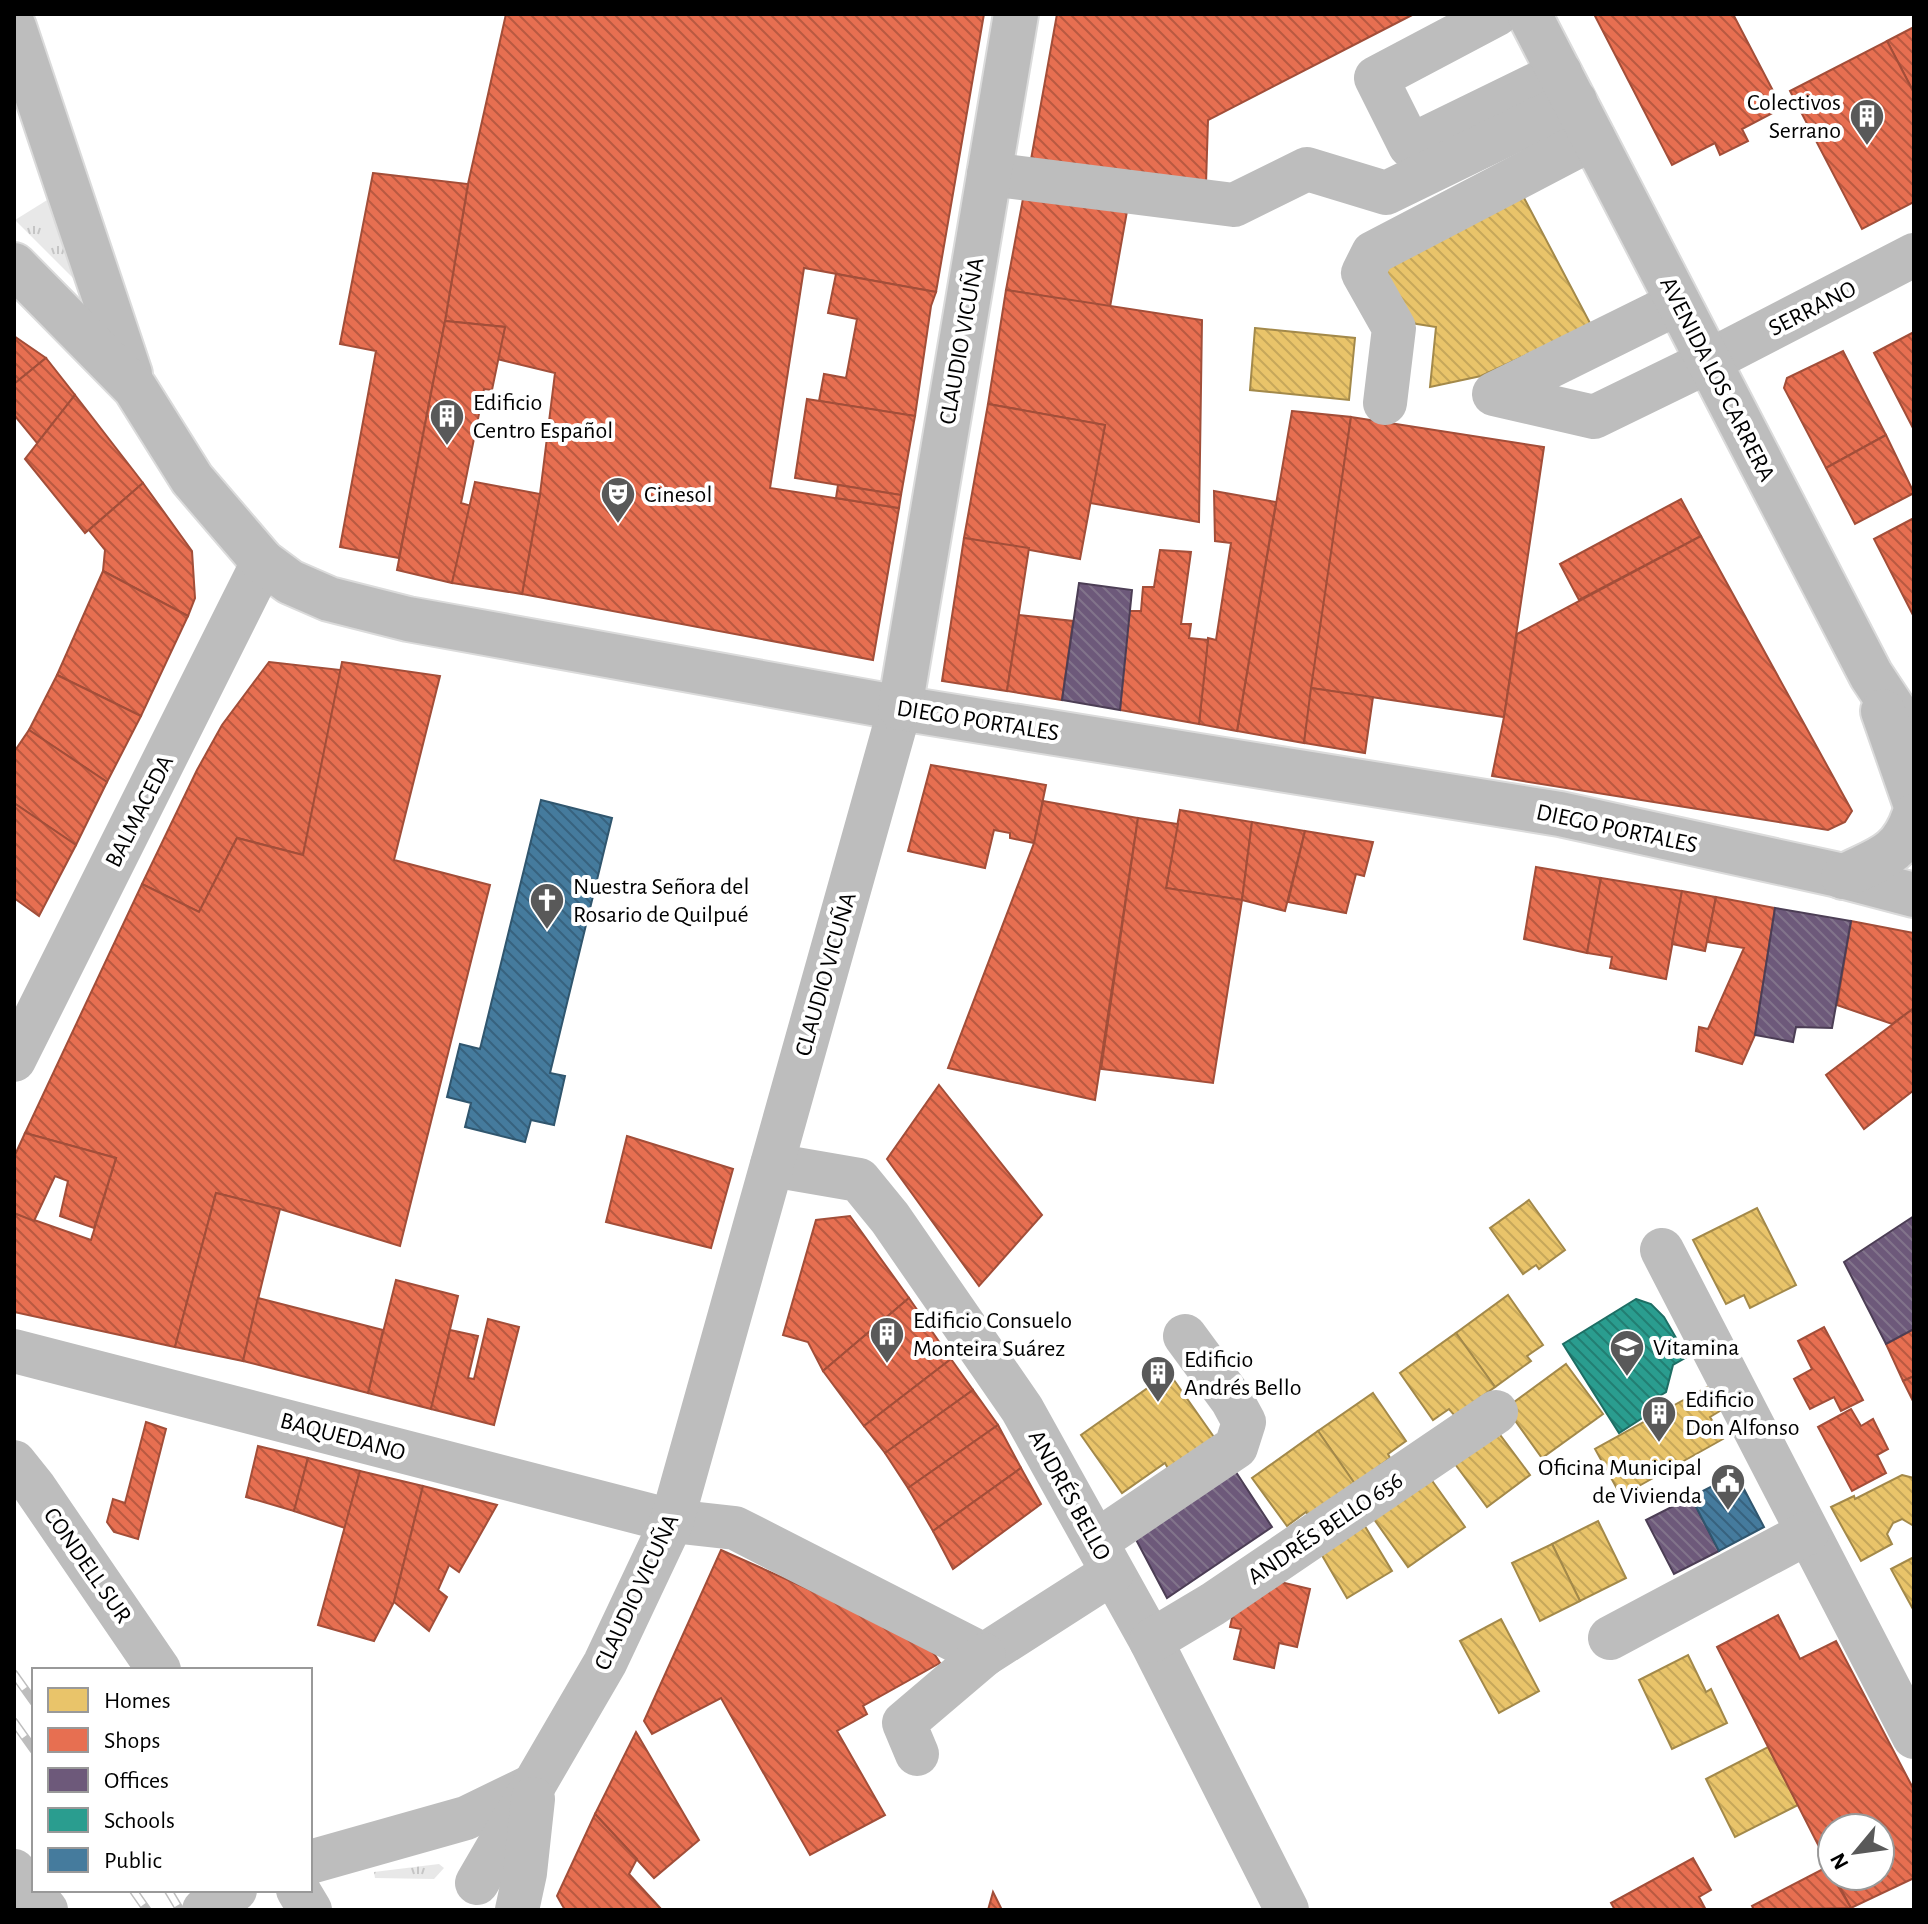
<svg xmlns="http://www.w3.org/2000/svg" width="1928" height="1924" font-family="'Alegreya Sans',sans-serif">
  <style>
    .grass { fill: url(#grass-tufts) }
    .homes { fill: url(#homes-back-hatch); stroke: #a3894a; stroke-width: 2 }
    .shops { fill: url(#shops-back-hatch); stroke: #a24e39; stroke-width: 2 }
    .offices { fill: url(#offices-back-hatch); stroke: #4c3e55; stroke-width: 2 }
    .schools { fill: url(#schools-back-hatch); stroke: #1d6e64; stroke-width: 2 }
    .public { fill: url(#public-back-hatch); stroke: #30566e; stroke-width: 2 }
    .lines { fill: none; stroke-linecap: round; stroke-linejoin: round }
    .major-casing { stroke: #dbdbdb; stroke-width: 48 }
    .minor { stroke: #bdbdbd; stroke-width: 44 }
    .major { stroke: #bdbdbd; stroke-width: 44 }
    .rail-casing { stroke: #bdbdbd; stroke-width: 9 }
    .rail { stroke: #fff; stroke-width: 6; stroke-dasharray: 18; stroke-linecap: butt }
    .labels { text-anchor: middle; stroke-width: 8; stroke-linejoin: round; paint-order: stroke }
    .poi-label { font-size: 24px; fill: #000; stroke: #fff; text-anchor: start }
    .street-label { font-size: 24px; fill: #000; stroke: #fff }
  </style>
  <defs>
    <pattern id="grass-tufts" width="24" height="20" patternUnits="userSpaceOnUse" patternTransform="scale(2)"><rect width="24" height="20" fill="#e8e8e8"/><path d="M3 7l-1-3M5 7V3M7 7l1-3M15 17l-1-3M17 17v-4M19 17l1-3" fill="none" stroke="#c5c5c5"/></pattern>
    <pattern id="homes-back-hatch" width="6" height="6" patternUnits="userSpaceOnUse" patternTransform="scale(2)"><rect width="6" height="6" fill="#e9c46a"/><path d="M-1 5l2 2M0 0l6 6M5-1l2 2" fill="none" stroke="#c6a75a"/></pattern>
    <pattern id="shops-back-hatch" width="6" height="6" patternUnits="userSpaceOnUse" patternTransform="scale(2)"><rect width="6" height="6" fill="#e76f51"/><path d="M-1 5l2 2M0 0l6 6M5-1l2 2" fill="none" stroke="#b95941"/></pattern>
    <pattern id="offices-back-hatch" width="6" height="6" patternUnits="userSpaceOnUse" patternTransform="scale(2)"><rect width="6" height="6" fill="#6d597a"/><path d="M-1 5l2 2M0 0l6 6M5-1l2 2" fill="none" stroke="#82748b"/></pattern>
    <pattern id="schools-back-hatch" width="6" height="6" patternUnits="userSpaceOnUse" patternTransform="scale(2)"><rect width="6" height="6" fill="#2a9d8f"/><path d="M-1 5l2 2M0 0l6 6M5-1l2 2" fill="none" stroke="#227e72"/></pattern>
    <pattern id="public-back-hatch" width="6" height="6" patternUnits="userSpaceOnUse" patternTransform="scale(2)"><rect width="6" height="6" fill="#457b9d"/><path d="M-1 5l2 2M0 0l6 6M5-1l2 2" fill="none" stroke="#37627e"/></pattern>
  </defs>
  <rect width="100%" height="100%" fill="#fff"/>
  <!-- grass -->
  <g class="grass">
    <path d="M52,197l30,90 -67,-67z"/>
    <path d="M439,1864l5,4 -10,11 -59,-1 -1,-6z"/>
  </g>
  <!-- homes -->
  <g class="homes">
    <path d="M1523,196l68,129 -110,51 -51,11 6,-60 -25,-4 -29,-53z"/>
    <path d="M1255,328l100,10 -6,62 -99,-10z"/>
    <path d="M1529,1200l36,50 -26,19 -3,-4 -13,9 -33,-46z"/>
    <path d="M1757,1208l39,77 -46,23 -6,-13 -18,9 -33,-64z"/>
    <path d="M1508,1295l35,50 -16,11 4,5 -36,26 -39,-54z"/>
    <path d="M1456,1333l39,54 -40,29 -6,-7 -16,11 -33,-47z"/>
    <path d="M1566,1364l37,50 -61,44 -36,-50z"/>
    <path d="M1169,1373l47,67 -46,32 -5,-9 -43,30 -41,-58z"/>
    <path d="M1707,1387l13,24 -10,6 13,22 -102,57 -26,-47z"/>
    <path d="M1373,1393l33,48 -18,13 2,4 -35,26 -37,-53z"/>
    <path d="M1495,1428l35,47 -43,32 -35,-47z"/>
    <path d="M1318,1431l37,53 -46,32 -3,-4 -19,14 -35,-48z"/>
    <path d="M1428,1475l37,52 -57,40 -37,-52z"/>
    <path d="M1902,1475l12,3v48l-12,-7 -9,4 -6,11 5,10 -31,17 -30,-54 23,-11 1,3z"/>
    <path d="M1360,1518l32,53 -45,27 -31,-53z"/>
    <path d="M1598,1521l28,57 -46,23 -28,-57z"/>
    <path d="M1552,1544l28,57 -40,20 -28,-58z"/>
    <path d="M1914,1557v54l-23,-42z"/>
    <path d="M1501,1619l38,72 -40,22 -39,-72z"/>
    <path d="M1688,1655l18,37 5,-3 16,34 -55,26 -33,-69z"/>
    <path d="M1768,1747l30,58 -63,32 -29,-58z"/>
  </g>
  <!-- shops -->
  <g class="shops">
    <path d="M506,14h478l-48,278 -132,-24 -34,220 129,20 -26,152 -351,-66 18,-100 15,-121 -58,-14 8,-32 -60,-6 23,-137z"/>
    <path d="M1057,14h357l-206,106 -2,64 -176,-19z"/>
    <path d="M1594,14h139l49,94 -40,21 6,12 -28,14 -5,-12 -43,22z"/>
    <path d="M1914,27v61l-2,1 -25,-48z"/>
    <path d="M1887,41l27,52v109l-52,27 -72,-138z"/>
    <path d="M373,173l95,11 -23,137 -46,237 -59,-11 36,-196 -36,-7z"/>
    <path d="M1025,188l104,12 -19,107 -104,-17z"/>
    <path d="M836,274l100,18 -5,14 -16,110 -96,-15 5,-27 22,4 11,-59 -29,-6z"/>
    <path d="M1006,290l196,30 -3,202 -109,-19 15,-78 -117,-21z"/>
    <path d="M445,321l60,6 -13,63 -8,-1 -23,114 10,3 -19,77 -55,-13z"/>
    <path d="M1914,332v98l-40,-77z"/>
    <path d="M14,336l32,22 -32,26z"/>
    <path d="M1843,351l43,84 -60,33 -42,-80 3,-10z"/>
    <path d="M46,358l29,37 -38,48 -23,-28v-31z"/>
    <path d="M75,395l68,88 -58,50 -60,-74z"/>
    <path d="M807,399l108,17 -14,79 -106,-17z"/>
    <path d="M988,404l117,21 -25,134 -116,-21z"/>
    <path d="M1292,411l59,6 -47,326 -67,-12z"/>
    <path d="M1351,417l193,30 -40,270 -193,-29z"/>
    <path d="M1886,435l28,58 -59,31 -29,-56z"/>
    <path d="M475,482l65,12 -18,100 -70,-11z"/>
    <path d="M143,483l49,68 3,47 -7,18 -85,-45 2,-21 -16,-20z"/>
    <path d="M838,485l63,10 -2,13 -63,-10z"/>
    <path d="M1214,491l62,11 -39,229 -38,-7 9,-86 8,2 15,-97 -16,-2z"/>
    <path d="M1681,499l20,37 -122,64 -19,-36z"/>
    <path d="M1914,518v99l-40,-78z"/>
    <path d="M1701,536l151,275 -7,11 -17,8 -336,-54 12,-59 13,-83z"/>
    <path d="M964,538l65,10 -22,143 -65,-10z"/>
    <path d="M1160,550l31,2 -10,72h10l-2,14 19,2 -9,84 -79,-14 9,-99h12l2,-24h11z"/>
    <path d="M103,571l85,45 -47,100 -84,-41z"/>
    <path d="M1019,615l54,6 -11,79 -55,-9z"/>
    <path d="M269,662l72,8 -38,185 -66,-17 -38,74 -57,-28 55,-114 25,-45z"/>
    <path d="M342,662l98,14 -46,184 96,25 -90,361 -120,-37 -64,-16 -41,154 -161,-35v-99l77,27 25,-82 -91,-25 117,-249 57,28 38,-74 66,17z"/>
    <path d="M57,675l84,41 -34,66 -78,-52z"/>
    <path d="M1311,688l62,9 -8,56 -61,-10z"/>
    <path d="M29,730l78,52 -31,63 -62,-42v-51z"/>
    <path d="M931,765l115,20 -12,58 -24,-5v-5l-16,-3 -9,38 -77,-17z"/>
    <path d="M1043,801l95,17 -43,282 -147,-32 86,-225z"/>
    <path d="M14,803l62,42 -37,71 -25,-18z"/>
    <path d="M1180,810l72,12 -10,78 -76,-12z"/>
    <path d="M1138,818l40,6 -12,64 76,12 -29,183 -112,-14z"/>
    <path d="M1252,822l53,9 -20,80 -43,-11z"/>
    <path d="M1305,831l68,11 -9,34 -8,-2 -10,39 -58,-11z"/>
    <path d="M1536,867l65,11 -14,75 -63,-14z"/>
    <path d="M1601,878l81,13 -16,88 -56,-11 2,-11 -25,-4z"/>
    <path d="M1682,891l34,6 -11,54 -33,-7z"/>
    <path d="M1716,897l59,11 -20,127 -13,29 -46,-13 3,-24 9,2 36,-81 -37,-6z"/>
    <path d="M1851,921l63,12v75l-22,16 -55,-19z"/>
    <path d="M1914,1008v82l-50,39 -38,-54z"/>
    <path d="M939,1085l103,130 -63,71 -92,-127z"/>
    <path d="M25,1133l91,25 -22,70 -34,-12 8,-35 -13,-5 -21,45 -20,-8v-56z"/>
    <path d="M627,1136l106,33 -22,79 -105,-26z"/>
    <path d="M216,1193l64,16 -37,152 -68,-14z"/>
    <path d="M850,1216l59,82 -86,73 -15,-29 -25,-7 33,-115z"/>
    <path d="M396,1280l62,16 -27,113 -63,-16z"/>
    <path d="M258,1298l125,32 -15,63 -125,-32z"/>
    <path d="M909,1298l42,61 -87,67 -41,-55z"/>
    <path d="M488,1319l31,8 -25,98 -63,-16 19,-79 28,6 -10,42 6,1z"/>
    <path d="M1824,1327l39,73 -22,11 -7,-14 -24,12 -16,-30 18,-10 -14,-28z"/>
    <path d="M1914,1329v47l-11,5 -17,-37z"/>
    <path d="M951,1359l22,31 -88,63 -21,-27z"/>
    <path d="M1914,1376v27l-11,-22z"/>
    <path d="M973,1390l25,35 -90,63 -23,-35z"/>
    <path d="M1851,1409l10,17 12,-7 15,30 -11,6 9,18 -34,18 -34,-64z"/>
    <path d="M146,1422l20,7 -28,110 -24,-7 -7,-10 6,-23 12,4z"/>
    <path d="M998,1425l23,43 -88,63 -25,-43z"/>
    <path d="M258,1446l50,12 -14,53 -48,-14z"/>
    <path d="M308,1458l52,13 -15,57 -51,-17z"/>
    <path d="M1021,1468l20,36 -88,65 -20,-38z"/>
    <path d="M360,1471l63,15 -29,116 -20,39 -56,-16z"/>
    <path d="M423,1486l74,19 -38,67 -10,-7 -11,25 9,7 -18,34 -35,-29z"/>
    <path d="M721,1550l206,92 13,21 -77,43 4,8 -30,17 48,84 -75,40 -89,-157 -69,36 -8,-13z"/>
    <path d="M1259,1577l51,12 -13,58 -18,-4 -5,25 -40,-9 7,-30 -11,-2 8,-36z"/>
    <path d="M1778,1615l22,44 36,-18 78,149v88l-63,30 -17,-32h46v-48h-48v44l-115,-225z"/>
    <path d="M636,1732l63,108 -45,38 -59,-64z"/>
    <path d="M595,1814l42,45 -8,15 33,36h-97l-8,-14z"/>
    <path d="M1693,1858l18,32 -12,7 7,13h-91l-4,-7z"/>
    <path d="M1829,1866l3,10 19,32 -97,2 -2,-4z"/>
    <path d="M993,1892l9,18h-14z"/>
  </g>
  <!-- offices -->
  <g class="offices">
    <path d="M1079,583l53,7 -12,120 -58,-10z"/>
    <path d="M1775,908l76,13 -19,107 -36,-1 -3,15 -38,-7z"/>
    <path d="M1914,1216v113l-28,15 -42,-82z"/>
    <path d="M1230,1463l42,64 -105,71 -35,-66z"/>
    <path d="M1691,1497l28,54 -45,23 -28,-54z"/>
  </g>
  <!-- schools -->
  <path class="schools" d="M1636,1299l15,5 13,13 23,40 -14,8 -7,27 -10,6 5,8 -42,27 -56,-89z"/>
  <!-- public -->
  <g class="public">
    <path d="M541,800l71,18 -62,255 15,3 -11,49 -23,-5 -6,22 -60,-15 6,-24 -24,-6 13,-53 20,5z"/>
    <path d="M1736,1474l28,53 -45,24 -28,-54z"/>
  </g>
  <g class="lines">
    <!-- major casing -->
    <g class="major-casing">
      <g id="major">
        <path d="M1529,14l342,661 43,65"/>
        <path d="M14,27l116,347"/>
        <path d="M14,265l121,123 57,91 71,83 27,20 39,17 79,20 492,89 660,106 274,60 80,21"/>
        <path d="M900,708l116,-694"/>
        <path d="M1883,711l31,89"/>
        <path d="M1843,877c34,-18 57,-20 71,-61"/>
      </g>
    </g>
    <!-- minor -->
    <g class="minor">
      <path d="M1497,14l-121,64 34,68 150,-73"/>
      <path d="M989,174l245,31 73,-36 79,24 189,-92"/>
      <path d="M1678,303l-184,91 100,23 115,-56 205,-106"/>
      <path d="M1385,403l9,-75 -31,-55 10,-20 220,-115"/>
      <path d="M14,1060l249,-498"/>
      <path d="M772,1165l87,15 31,38 132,191 129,232 136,269"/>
      <path d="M1662,1250l252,487"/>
      <path d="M14,1351l658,170 63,7 249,127 128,-82"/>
      <path d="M14,1462l20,25 125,183"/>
      <path d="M1097,1541l139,-94 8,-25 -12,-22 -47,-64"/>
      <path d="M1610,1638l197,-105"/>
      <path d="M1151,1641l62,-37 283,-192"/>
      <path d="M917,1754l-13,-31 80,-68"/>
      <path d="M310,1862l156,-44 68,-33"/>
      <path d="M14,1871l32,39"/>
      <path d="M477,1883l128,-220 67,-142 228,-813"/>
      <path d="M298,1890l12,20"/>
      <path d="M204,1910l31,-20"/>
      <path d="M517,1910l8,-37 8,-74"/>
    </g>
    <!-- major -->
    <use href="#major" class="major"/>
    <!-- rail casing -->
    <g class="rail-casing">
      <g id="rail">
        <path d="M14,1674l20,28"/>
        <path d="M14,1722l20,28"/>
        <path d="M133,1890l14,20"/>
        <path d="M168,1890l12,20"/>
      </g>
    </g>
    <!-- rail -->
    <use href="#rail" class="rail"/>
  </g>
  <!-- icons -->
  <defs>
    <g id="building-pin" transform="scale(1.8)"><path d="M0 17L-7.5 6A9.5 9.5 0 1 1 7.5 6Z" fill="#595959" stroke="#fff"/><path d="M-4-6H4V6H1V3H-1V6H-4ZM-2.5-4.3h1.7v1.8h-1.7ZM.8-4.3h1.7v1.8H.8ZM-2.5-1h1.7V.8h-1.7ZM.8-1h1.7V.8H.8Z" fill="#fff"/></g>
    <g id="theatre-pin" transform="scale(1.8)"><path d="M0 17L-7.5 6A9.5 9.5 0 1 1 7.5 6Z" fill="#595959" stroke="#fff"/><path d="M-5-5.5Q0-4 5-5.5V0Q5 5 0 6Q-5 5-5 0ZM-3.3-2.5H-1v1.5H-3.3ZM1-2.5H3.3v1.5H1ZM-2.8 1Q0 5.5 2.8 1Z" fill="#fff"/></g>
    <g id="church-pin" transform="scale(1.8)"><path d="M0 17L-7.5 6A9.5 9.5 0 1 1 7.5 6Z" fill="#595959" stroke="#fff"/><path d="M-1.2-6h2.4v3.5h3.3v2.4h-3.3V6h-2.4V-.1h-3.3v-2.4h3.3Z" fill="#fff"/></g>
    <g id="school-pin" transform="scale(1.8)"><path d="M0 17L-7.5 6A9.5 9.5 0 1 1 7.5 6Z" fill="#595959" stroke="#fff"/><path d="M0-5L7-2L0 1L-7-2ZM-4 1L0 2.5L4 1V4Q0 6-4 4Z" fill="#fff"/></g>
    <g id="civic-pin" transform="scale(1.8)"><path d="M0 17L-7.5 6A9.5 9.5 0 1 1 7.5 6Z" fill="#595959" stroke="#fff"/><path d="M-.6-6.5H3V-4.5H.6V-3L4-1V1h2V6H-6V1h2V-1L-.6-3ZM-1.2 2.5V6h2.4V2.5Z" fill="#fff"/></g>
  </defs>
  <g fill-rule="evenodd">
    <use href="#building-pin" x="1867" y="116"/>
    <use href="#building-pin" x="447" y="416"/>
    <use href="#theatre-pin" x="618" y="494"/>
    <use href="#church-pin" x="547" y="900"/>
    <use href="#building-pin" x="887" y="1334"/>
    <use href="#school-pin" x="1627" y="1347"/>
    <use href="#building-pin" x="1158" y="1373"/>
    <use href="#building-pin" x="1659" y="1413"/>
    <use href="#civic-pin" x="1728" y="1481"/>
  </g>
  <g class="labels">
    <!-- poi labels -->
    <g class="poi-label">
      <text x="1841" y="110" text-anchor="end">Colectivos<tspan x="1841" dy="28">Serrano</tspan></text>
      <text x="473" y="410">Edificio<tspan x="473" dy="28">Centro Español</tspan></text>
      <text x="644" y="502">Cinesol</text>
      <text x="573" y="894">Nuestra Señora del<tspan x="573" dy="28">Rosario de Quilpué</tspan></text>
      <text x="913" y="1328">Edificio Consuelo<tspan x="913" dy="28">Monteira Suárez</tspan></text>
      <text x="1653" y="1355">Vitamina</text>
      <text x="1184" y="1367">Edificio<tspan x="1184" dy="28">Andrés Bello</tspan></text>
      <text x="1685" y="1407">Edificio<tspan x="1685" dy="28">Don Alfonso</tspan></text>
      <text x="1702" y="1475" text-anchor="end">Oficina Municipal<tspan x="1702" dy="28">de Vivienda</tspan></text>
    </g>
    <!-- street labels -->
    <g class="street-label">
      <text transform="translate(1812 308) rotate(-27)" y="8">SERRANO</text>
      <text transform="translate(961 341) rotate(-80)" y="8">CLAUDIO VICUÑA</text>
      <text transform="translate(1718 379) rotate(63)" y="8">AVENIDA LOS CARRERA</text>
      <text transform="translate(978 720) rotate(9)" y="8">DIEGO PORTALES</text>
      <text transform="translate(139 811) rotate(-63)" y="8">BALMACEDA</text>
      <text transform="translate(1617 828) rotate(12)" y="8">DIEGO PORTALES</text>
      <text transform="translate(825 974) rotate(-74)" y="8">CLAUDIO VICUÑA</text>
      <text transform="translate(343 1436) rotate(15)" y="8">BAQUEDANO</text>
      <text transform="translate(1070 1495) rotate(61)" y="8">ANDRÉS BELLO</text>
      <text transform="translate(1325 1528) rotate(-34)" y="8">ANDRÉS BELLO 656</text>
      <text transform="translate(88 1565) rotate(55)" y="8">CONDELL SUR</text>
      <text transform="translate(636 1592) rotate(-65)" y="8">CLAUDIO VICUÑA</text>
    </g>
  </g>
  <!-- border -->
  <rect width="1928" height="1924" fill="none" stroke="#000000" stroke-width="32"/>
  <!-- legend -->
  <rect x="32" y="1668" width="280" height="224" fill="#ffffff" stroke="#999999" stroke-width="2"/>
  <rect x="48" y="1688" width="40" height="24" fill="#e9c46a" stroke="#999999" stroke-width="2"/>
  <text x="104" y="1708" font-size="24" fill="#000000">Homes</text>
  <rect x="48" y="1728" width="40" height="24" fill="#e76f51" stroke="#999999" stroke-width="2"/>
  <text x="104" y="1748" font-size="24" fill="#000000">Shops</text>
  <rect x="48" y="1768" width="40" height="24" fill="#6d597a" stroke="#999999" stroke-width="2"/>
  <text x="104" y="1788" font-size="24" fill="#000000">Offices</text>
  <rect x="48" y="1808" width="40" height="24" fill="#2a9d8f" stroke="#999999" stroke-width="2"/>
  <text x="104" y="1828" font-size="24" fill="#000000">Schools</text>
  <rect x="48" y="1848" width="40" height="24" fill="#457b9d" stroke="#999999" stroke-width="2"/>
  <text x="104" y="1868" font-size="24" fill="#000000">Public</text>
  <!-- north arrow -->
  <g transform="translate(1856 1852) rotate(241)"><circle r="38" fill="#ffffff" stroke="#999999" stroke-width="2"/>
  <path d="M0-6L14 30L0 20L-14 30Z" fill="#595959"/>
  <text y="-12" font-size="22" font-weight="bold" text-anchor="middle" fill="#000000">N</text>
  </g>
</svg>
